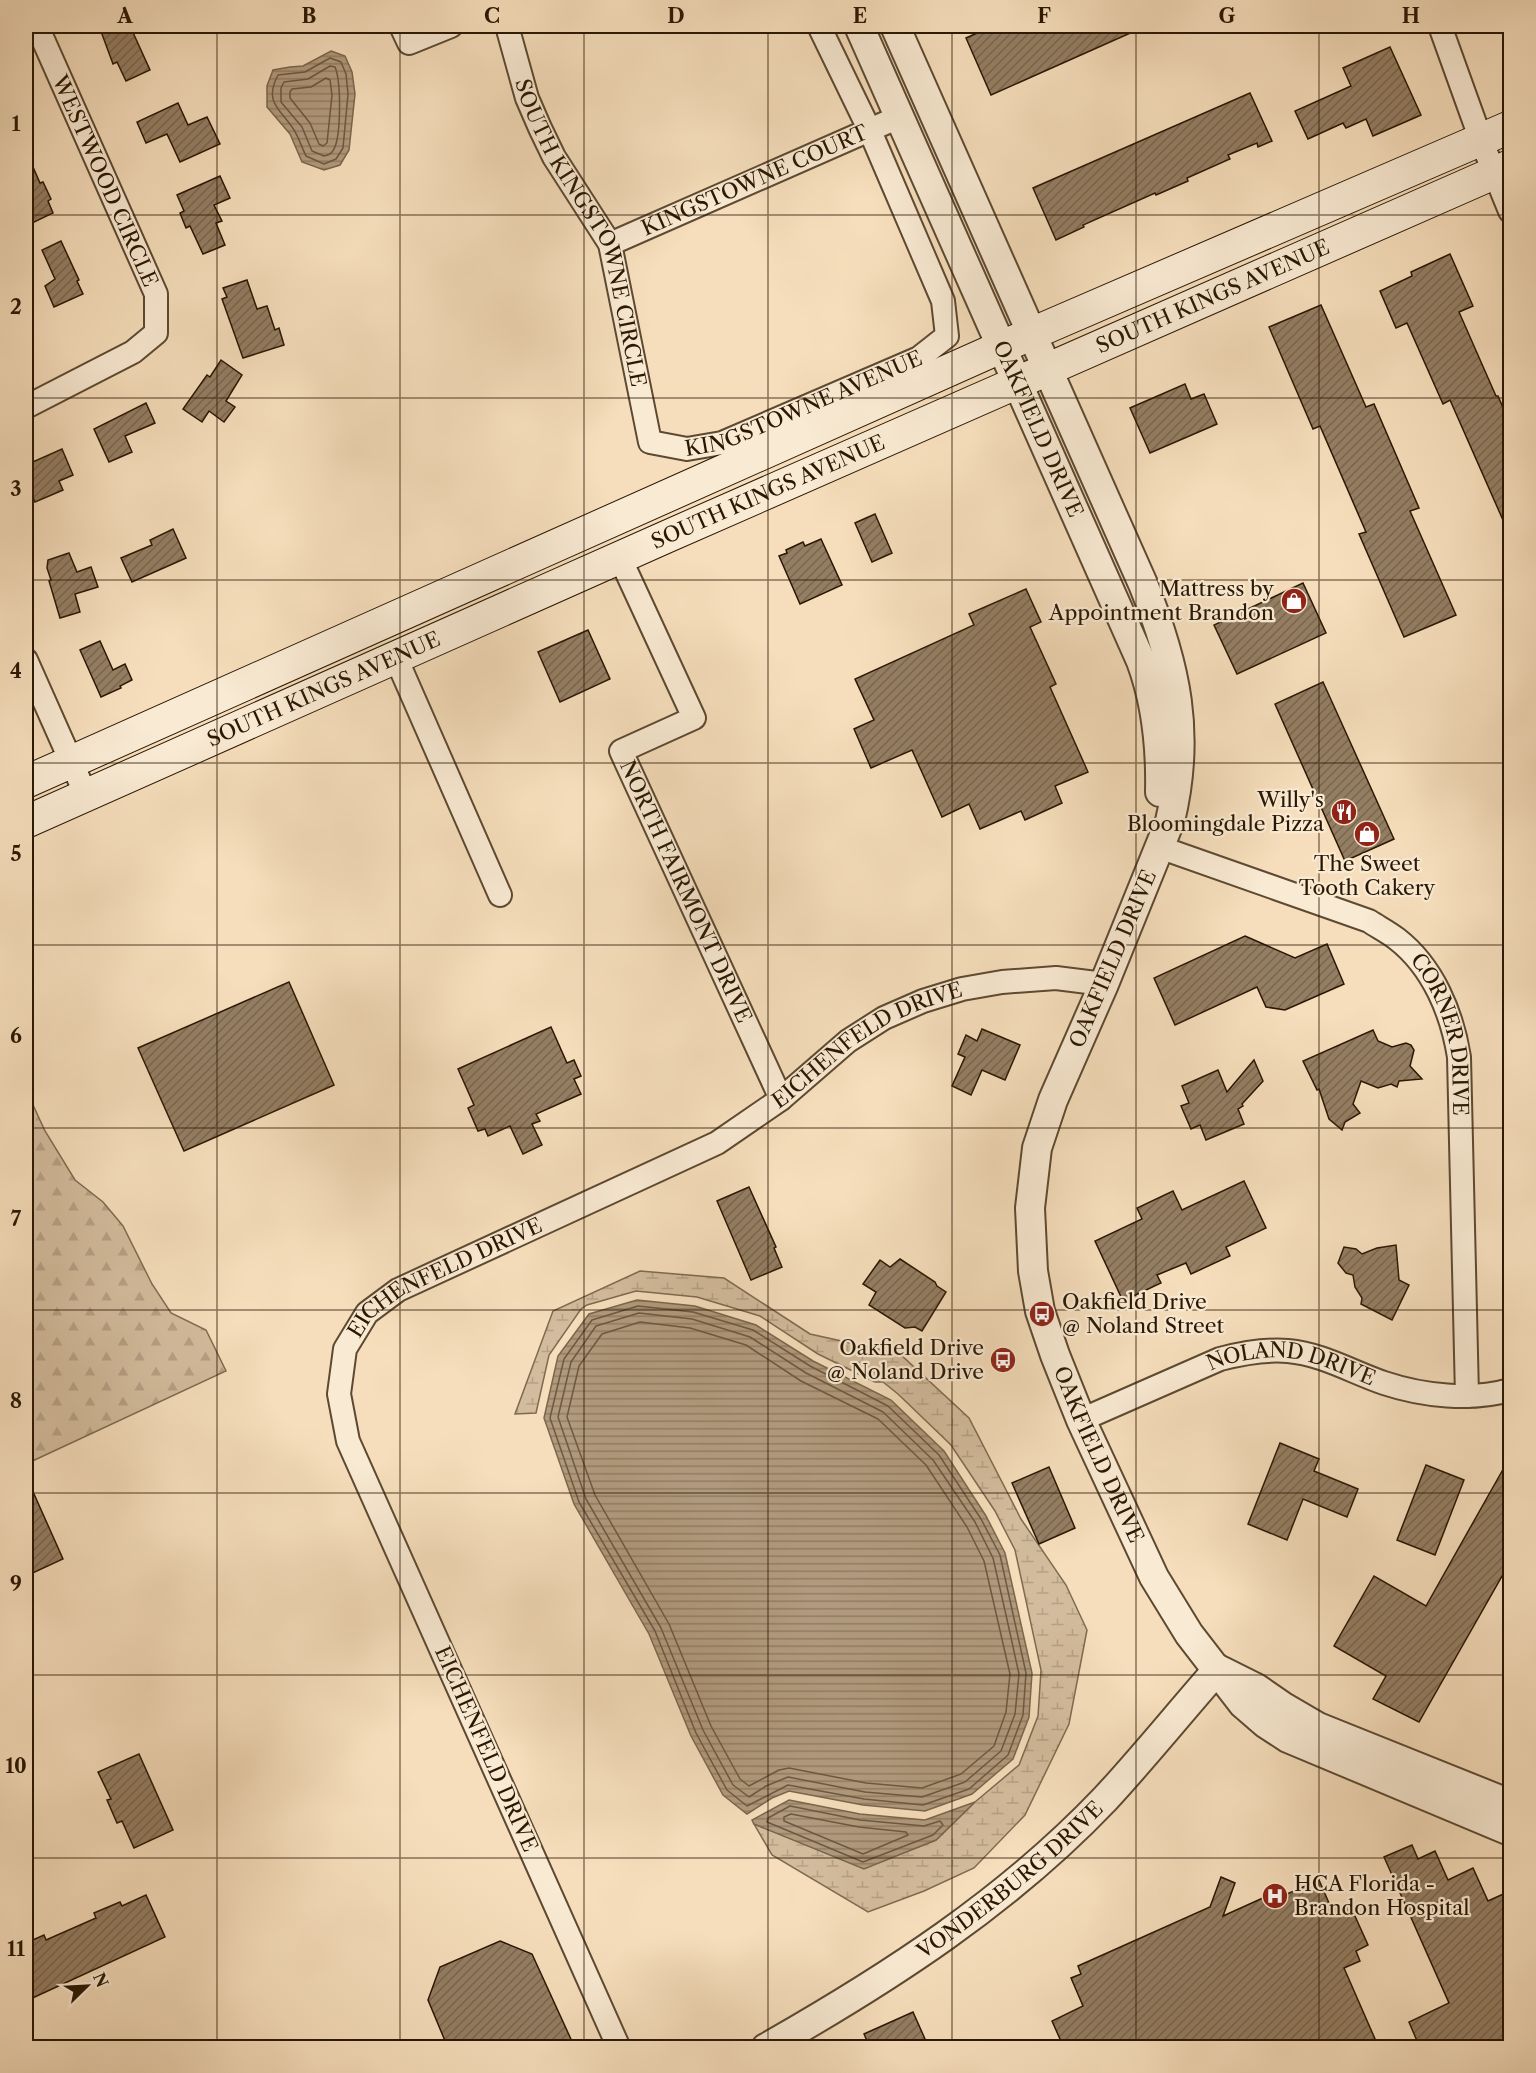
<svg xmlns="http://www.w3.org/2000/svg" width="1536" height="2073" font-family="'Libre Caslon Text',serif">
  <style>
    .forest { fill: url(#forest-firs); stroke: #7e6a50; stroke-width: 1.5 }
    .wetland { fill: url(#wetland-marsh); stroke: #7e6a50; stroke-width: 1.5 }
    .water { fill: url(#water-rules); stroke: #7b664c; stroke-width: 1.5 }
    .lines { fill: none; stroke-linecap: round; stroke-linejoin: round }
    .shore { stroke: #6e5840; stroke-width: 1.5 }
    .building { fill: url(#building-hatch); stroke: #2a1703; stroke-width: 1.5 }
    .minor-casing { stroke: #5d4931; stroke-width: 26 }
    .tertiary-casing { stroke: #5d4931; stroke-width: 32 }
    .secondary-casing { stroke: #2a1703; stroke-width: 34 }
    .minor { stroke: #f9ead3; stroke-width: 22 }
    .tertiary { stroke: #f9ead3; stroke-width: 28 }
    .secondary { stroke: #f9ead3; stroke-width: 32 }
    .grid { fill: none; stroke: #2a1703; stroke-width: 1.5; stroke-opacity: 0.55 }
    .labels { text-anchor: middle; stroke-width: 4.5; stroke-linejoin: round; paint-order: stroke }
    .street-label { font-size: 21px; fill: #2a1703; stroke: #f9ead3 }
    .poi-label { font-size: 21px; fill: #2a1703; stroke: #f9ead3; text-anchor: end }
    .neatline { fill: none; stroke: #2a1703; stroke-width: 2 }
    .grid-label { font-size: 20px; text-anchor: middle; font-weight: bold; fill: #2a1703 }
  </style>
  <defs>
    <pattern id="forest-firs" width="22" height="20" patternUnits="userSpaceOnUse" patternTransform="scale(1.5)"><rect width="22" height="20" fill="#d3bc9d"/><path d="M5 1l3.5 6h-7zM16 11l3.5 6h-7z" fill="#b5a186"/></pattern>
    <pattern id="wetland-marsh" width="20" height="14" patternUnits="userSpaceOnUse" patternTransform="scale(1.5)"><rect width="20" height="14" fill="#d3bc9d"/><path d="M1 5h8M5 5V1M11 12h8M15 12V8" fill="none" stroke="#b5a186"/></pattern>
    <pattern id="water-rules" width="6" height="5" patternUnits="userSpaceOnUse" patternTransform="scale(1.5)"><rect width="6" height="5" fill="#b19a7d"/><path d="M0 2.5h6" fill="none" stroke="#907d64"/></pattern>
    <pattern id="building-hatch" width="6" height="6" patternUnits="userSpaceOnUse" patternTransform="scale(1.5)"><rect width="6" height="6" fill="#947e63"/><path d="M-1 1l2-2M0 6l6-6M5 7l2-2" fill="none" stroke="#79664f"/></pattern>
  </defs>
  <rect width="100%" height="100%" fill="#f6debc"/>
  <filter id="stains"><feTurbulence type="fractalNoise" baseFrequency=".00333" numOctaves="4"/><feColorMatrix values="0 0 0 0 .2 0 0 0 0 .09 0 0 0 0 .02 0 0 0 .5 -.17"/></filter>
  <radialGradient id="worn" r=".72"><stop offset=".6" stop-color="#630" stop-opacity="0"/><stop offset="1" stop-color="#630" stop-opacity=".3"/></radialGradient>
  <!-- forest -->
  <path class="forest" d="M26,1061l2,6v27l17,37 30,49 28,22 20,24 29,58 19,29 35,17 20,41 -200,93z"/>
  <!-- wetland -->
  <path class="wetland" d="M640,1271l84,7 86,56 90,20 69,64 52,101 45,66 21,45 -18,94 -44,91 -51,53 -50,23 -56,21 -96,-57 -18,-31 110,44 72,-28 39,-38 44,-37 19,-49 3,-46 -26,-120 -20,-39 -44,-66 -53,-51 -15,-12h-8l-57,-28 -58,-38 -63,-19 -61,-6 -49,14 -6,4 -32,46 -13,58 -21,1 38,-103z"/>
  <!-- water -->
  <g class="water">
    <path d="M331,51l14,5 7,16 3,22 -6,56 -9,15 -16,5 -22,-8 -12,-28 -23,-27v-21l6,-16 17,-3 13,-1z"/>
    <path d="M637,1300l58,6 61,19 57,36 78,39 53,51 42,65 19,37 27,120 -3,44 -16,42 -41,35 -47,17 -62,-6 -74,-14 -17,7 -25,16 -24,-19 -32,-59 -42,-102 -75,-130 -30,-86 14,-62 31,-42z"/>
    <path d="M789,1800l71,14 65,6 50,-18 -39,38 -72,29 -110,-45 -2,-4z"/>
  </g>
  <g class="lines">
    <!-- shore -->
    <g class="shore">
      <path d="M330,58l11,4 5,12 2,20 -5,54 -7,11 -12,5 -18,-8c-4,-8 -7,-18 -12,-26 -13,-21 -31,-27 -16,-55l27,-3z"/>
      <path d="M330,66l5,1c6,14 7,74 -3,85 -2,3 -4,3 -8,4l-12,-5 -10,-24 -21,-25v-14l3,-6 24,-3z"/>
      <path d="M326,78l4,2 2,15 -5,48 -4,3 -4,-2 -9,-21 -20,-25v-6l2,-3 19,-2z"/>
      <path d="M638,1306l55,6 60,18 57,36 78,40 51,49 42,64 19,36 26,118 -3,42 -15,40 -39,34 -46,16 -59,-6 -76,-14 -41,21 -20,-16 -31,-57 -41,-102 -76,-129 -29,-84 14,-59 28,-39z"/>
      <path d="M639,1313l53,6 58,18 56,36 77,39 50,48 42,62 18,36 13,57 13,59 -4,40 -14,37 -36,31 -43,15 -57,-5 -77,-15 -22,9 -17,11 -16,-12 -30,-55 -42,-102 -75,-129 -28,-82 13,-55 25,-36z"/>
      <path d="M640,1322l50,6 56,17 55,36 77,38 48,46 41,62 17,34 26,113 -4,38 -12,34 -33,28 -39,14 -56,-5 -77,-15 -10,2 -30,16 -9,-7 -29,-53 -42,-102 -74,-129 -28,-78 12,-51 23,-32z"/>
      <path d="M790,1806l70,14 64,6 16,-5 3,4 -10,10 -70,27 -96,-40 1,-4z"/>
      <path d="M791,1814l68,13 47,5 2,3 -45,19 -79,-33v-4z"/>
    </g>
  </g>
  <!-- building -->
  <g class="building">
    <path d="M99,26h31l20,44 -24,11 -9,-19 -4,2z"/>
    <path d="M993,26h153l-155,69 -25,-57z"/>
    <path d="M1390,47l31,68 -48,21 -7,-17 -20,9 -3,-5 -35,16 -13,-28 56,-25 -8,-18z"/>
    <path d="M1250,93l22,48 -14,6 -1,-4 -29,12 2,4 -43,19 1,3 -32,14 -1,-2 -72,32 1,2 -28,13 -23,-52z"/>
    <path d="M178,103l10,22 19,-8 13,27 -40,18 -13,-28 -21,9 -9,-21z"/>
    <path d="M26,151l14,32 3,-1 8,17 -3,2 5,12 -23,11 -4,-9z"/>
    <path d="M220,176l10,22 -16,7 8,16 -6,2 9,22 -22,9 -13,-28 -4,2 -6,-15 4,-2 -7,-16z"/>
    <path d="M61,241l18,39 -2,1 6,13 -29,13 -9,-21 10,-7 -13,-29z"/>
    <path d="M1450,254l23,52 -14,6 37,84h2l12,28v112l-60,-136 -7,4 -36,-81 -11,5 -16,-37 32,-15 -1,-4z"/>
    <path d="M247,280l10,29 10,-3 8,24 4,-2 5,17 -41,13 -21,-59 5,-2 -4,-9z"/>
    <path d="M1321,305l45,102 8,-3 45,104 -9,3 46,104 -52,22 -45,-103 7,-2 -46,-106 -7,3 -44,-102z"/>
    <path d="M221,360l21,15 -16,26 9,6 -11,15 -15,-11 -7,11 -19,-13 24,-34 3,2z"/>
    <path d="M1185,384l6,15 13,-5 13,30 -67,29 -20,-45z"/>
    <path d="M146,403l9,20 -30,13 7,16 -23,10 -15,-33z"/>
    <path d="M62,449l11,26 -14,6 4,9 -28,12 -9,-21v-16z"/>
    <path d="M875,514l17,39 -20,9 -17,-39z"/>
    <path d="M173,529l13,29 -54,24 -11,-24 31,-13 -2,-5z"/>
    <path d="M821,539l21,46 -42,19 -21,-48 8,-3 -1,-3 17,-8 2,4z"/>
    <path d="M69,553l8,19 14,-5 7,20 -23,7 5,18 -20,6 -11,-37 2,-1 -4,-12 1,-8z"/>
    <path d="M1303,583l23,50 -89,41 -23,-49z"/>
    <path d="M1026,589l15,33 -11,5 26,57 -6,3 38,85 -33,14 7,17 -37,17 -4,-9 -41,18 -11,-25 -27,13 -30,-67 -41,18 -17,-39 20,-9 -19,-41 119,-54 -5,-11z"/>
    <path d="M588,630l22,49 -50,23 -22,-50z"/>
    <path d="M100,641l13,29 12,-6 7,16 -12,6 1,2 -20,9 -21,-47z"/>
    <path d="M1323,682l71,157 -49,22 -70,-157z"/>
    <path d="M1245,936l50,22 32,-14 17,40 -59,26 -19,-3 -9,-20 -82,38 -21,-47z"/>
    <path d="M289,982l45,103 -150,66 -46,-103z"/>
    <path d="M551,1027l16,36 7,-3 7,16 -7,3 7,15 -45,20 4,7 -8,3 10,21 -19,9 -13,-28 -22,10 -3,-7 -7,2 -10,-23 6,-3 -16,-36z"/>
    <path d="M982,1029l38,16 -15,35 -23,-10 -11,25 -19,-9 13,-29 -7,-3 8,-19 11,6z"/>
    <path d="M1373,1030l5,11 14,6 14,-4 5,2 3,5 -4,16 12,13 -23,2 -2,6 -6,-3 -13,4 -17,-7 -8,23 7,9 -15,9 -3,8 -13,-11 -10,-30 -2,1 -14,-29z"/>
    <path d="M1254,1060l9,21 -21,23 1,2 -5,3 6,15 -38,16 -6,-15 -9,4 -10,-23 8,-3 -7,-17 36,-16 9,22z"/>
    <path d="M1244,1181l22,47 -40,19 4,9 -39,18 -5,-11 -29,12 4,8 -38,18 -28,-60 47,-22 -5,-11 36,-17 9,19z"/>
    <path d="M749,1187l27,60 -2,1 8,19 -31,13 -34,-79z"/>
    <path d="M1396,1245l3,35 10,5 -17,35 -31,-16 1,-6 -7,-11 -2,-12 -7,-2 -8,-10 6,-16 12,2 6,5 15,-6z"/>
    <path d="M900,1259l35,23 2,4 9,6 -24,39 -7,-4 -10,1 -36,-23 7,-13 -13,-8 17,-24 10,7z"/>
    <path d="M1280,1443l39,16 -5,12 44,18 -11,28 -44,-18 -16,41 -39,-16z"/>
    <path d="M1510,1457v105l-91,160 -46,-23 13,-23 -52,-30 40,-70 52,30z"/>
    <path d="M1426,1465l38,15 -29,75 -38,-15z"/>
    <path d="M1049,1467l26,61 -36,16 -27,-61z"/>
    <path d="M26,1476l37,83 -37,17z"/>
    <path d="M139,1754l34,76 -39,18 -12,-27 -5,2 -10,-23 4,-1 -13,-27z"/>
    <path d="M1412,1845l6,14 17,-8 13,29 25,-12 15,33 22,-10v157h-90l-11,-26 40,-19 -65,-146z"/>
    <path d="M1221,1877l14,6 -12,33 53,-24 2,6 41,-18 13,30 17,-7 19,42 -12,6 4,10 -16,7 35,80h-315l-12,-27 31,-15 -12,-28 10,-4 -3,-8 132,-59z"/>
    <path d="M146,1895l19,42 -139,64v-58l18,-8 2,5 50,-22 -2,-5 26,-11 2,4z"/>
    <path d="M500,1941l32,13 43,94h-127l-20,-48 12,-33z"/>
    <path d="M913,2012l16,36h-59l-6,-14z"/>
  </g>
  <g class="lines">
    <!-- minor casing -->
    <g class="minor-casing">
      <g id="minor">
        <path d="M401,26l8,17 42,-17"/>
        <path id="s1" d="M507,26l20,72 13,30 14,29 56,87 40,198 37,7 35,-6 197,-85 28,-22 -4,-35 -73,-170 -51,-105"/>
        <path d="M1440,26l41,114 29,71"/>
        <path id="s2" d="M610,244l289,-127"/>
        <path d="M26,407l107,-55 23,-19v-39l-119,-268"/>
        <path id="s3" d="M620,558l74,160 -73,33 160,348"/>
        <path d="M396,658l104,237"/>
        <path d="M26,660l60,135"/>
        <path id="s4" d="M1159,847l210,74c9,6 19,11 28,18 36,28 55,74 62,118l8,339"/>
        <path id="s5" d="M1081,1420l139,-61c23,-6 45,-10 68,-8 34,3 64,21 96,32 39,13 87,18 126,7"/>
        <path id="s6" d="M619,2048l-271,-607 -9,-47 6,-45 22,-36 31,-23 319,-147 64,-44 67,-58 36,-23 39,-17 39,-12 40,-7 54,-4 48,6"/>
      </g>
    </g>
    <!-- tertiary casing -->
    <g class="tertiary-casing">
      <g id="tertiary">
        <path id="s7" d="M859,26l282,635c16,43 20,86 19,131"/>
        <path id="s8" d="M895,26l248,558c33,81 48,150 27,237l-66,163 -51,116 -16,48 -7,60 3,63 7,40 15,44 26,65 73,157 35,57 54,70 22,19 23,15 222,93"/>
        <path d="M1222,1671l34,17 26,18 36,21 192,77"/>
        <path id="s9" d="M766,2048c123,-70 241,-146 339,-249 39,-42 75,-87 113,-130"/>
      </g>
    </g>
    <!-- secondary casing -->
    <g class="secondary-casing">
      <g id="secondary">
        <path d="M26,782l975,-435 509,-220"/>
        <path id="s10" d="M26,822l640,-285 844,-371"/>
      </g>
    </g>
    <!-- minor -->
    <use href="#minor" class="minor"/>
    <!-- tertiary -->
    <use href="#tertiary" class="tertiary"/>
    <!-- secondary -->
    <use href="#secondary" class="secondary"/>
  </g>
  <!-- grid -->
  <path class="grid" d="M217,26v2022M400,26v2022M584,26v2022M768,26v2022M952,26v2022M1136,26v2022M1319,26v2022M26,215h1484M26,398h1484M26,580h1484M26,763h1484M26,945h1484M26,1128h1484M26,1310h1484M26,1493h1484M26,1675h1484M26,1858h1484"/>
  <!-- icons -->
  <defs>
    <g id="shop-disc" transform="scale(1.35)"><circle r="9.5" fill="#8f2418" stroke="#f9ead3"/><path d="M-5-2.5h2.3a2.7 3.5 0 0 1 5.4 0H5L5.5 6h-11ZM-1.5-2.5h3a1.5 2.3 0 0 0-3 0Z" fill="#fff"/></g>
    <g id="restaurant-disc" transform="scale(1.35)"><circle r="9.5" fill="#8f2418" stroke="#f9ead3"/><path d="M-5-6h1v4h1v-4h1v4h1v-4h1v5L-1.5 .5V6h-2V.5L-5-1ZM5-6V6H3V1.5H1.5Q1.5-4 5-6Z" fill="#fff"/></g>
    <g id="bus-disc" transform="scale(1.35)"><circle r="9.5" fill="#8f2418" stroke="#f9ead3"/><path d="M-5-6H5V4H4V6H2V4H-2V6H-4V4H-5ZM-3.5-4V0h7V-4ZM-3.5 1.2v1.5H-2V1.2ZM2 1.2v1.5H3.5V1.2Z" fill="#fff"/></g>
    <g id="hospital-disc" transform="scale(1.35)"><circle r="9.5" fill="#8f2418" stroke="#f9ead3"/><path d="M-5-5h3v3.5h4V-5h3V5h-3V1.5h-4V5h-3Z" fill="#fff"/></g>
  </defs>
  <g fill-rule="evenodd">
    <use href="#shop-disc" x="1294" y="601"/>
    <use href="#restaurant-disc" x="1344" y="812"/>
    <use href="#shop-disc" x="1367" y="834"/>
    <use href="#bus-disc" x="1042" y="1314"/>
    <use href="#bus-disc" x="1003" y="1360"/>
    <use href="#hospital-disc" x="1275" y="1896"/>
  </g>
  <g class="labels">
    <!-- street labels -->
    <g class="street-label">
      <text transform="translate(105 181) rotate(66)" y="7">WESTWOOD CIRCLE</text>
      <text dy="7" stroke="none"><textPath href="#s2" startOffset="158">KINGSTOWNE COURT</textPath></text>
      <text dy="7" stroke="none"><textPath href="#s1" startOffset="222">SOUTH KINGSTOWNE CIRCLE</textPath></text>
      <text dy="7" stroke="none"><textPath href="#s10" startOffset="1298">SOUTH KINGS AVENUE</textPath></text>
      <text dy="7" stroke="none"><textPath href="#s1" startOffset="608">KINGSTOWNE AVENUE</textPath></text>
      <text dy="7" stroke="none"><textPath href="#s7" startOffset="441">OAKFIELD DRIVE</textPath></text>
      <text dy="7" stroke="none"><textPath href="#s10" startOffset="812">SOUTH KINGS AVENUE</textPath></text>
      <text dy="7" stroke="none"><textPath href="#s10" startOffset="326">SOUTH KINGS AVENUE</textPath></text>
      <text dy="7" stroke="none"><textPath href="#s3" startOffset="411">NORTH FAIRMONT DRIVE</textPath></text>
      <text transform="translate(1113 959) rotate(-67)" y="7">OAKFIELD DRIVE</text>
      <text dy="7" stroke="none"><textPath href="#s4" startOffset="366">CORNER DRIVE</textPath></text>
      <text dy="7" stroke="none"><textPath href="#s6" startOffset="1371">EICHENFELD DRIVE</textPath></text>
      <text dy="7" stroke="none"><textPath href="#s6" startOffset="885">EICHENFELD DRIVE</textPath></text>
      <text dy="7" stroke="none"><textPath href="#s5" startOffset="225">NOLAND DRIVE</textPath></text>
      <text dy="7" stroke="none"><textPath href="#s8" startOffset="1526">OAKFIELD DRIVE</textPath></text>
      <text transform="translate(486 1749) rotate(66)" y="7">EICHENFELD DRIVE</text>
      <text dy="7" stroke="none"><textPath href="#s9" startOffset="297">VONDERBURG DRIVE</textPath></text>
    </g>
    <!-- poi labels -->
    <g class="poi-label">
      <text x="1274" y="596">Mattress by<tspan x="1274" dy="24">Appointment Brandon</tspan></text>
      <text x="1324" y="807">Willy's<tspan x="1324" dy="24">Bloomingdale Pizza</tspan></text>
      <text x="1367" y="871" text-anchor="middle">The Sweet<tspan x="1367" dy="24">Tooth Cakery</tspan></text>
      <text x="1062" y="1309" text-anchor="start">Oakfield Drive<tspan x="1062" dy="24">@ Noland Street</tspan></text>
      <text x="984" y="1355">Oakfield Drive<tspan x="984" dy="24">@ Noland Drive</tspan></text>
      <text x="1294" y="1891" text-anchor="start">HCA Florida -<tspan x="1294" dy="24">Brandon Hospital</tspan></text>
    </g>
  </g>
  <!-- margin -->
  <rect width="1536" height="2073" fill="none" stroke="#f6debc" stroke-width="66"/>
  <!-- north arrow -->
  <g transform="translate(87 1986) rotate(66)" stroke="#f9ead3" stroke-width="4.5" paint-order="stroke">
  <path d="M0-4.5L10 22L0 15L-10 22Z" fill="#2a1703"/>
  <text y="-9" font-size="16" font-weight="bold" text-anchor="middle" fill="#2a1703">N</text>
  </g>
  <rect x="33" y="33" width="1470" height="2007" class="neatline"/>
  <g class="grid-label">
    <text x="125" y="23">A</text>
    <text x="309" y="23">B</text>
    <text x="492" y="23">C</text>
    <text x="676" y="23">D</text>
    <text x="860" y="23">E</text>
    <text x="1044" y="23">F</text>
    <text x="1227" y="23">G</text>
    <text x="1411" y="23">H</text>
    <text x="16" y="131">1</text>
    <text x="16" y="314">2</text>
    <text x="16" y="496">3</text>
    <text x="16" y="678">4</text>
    <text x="16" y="861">5</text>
    <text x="16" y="1043">6</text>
    <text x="16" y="1226">7</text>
    <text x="16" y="1408">8</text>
    <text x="16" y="1591">9</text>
    <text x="16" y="1773">10</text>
    <text x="16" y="1956">11</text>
  </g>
  <rect width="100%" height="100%" filter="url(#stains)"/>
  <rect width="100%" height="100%" fill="url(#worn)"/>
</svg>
